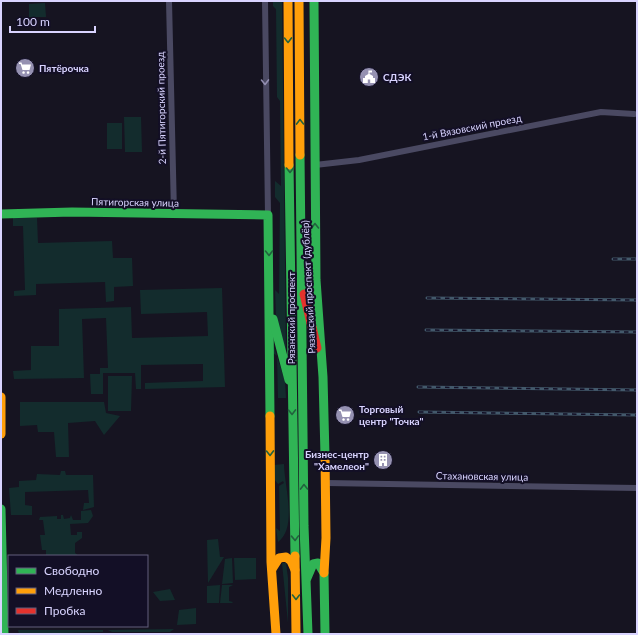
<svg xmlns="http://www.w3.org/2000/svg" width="638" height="635" font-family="Lato,sans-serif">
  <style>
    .green { fill: #132c2d }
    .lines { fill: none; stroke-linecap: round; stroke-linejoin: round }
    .street { stroke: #4a4962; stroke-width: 6 }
    .fast { stroke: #30b455; stroke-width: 9 }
    .slow { stroke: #ff9f0a; stroke-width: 9 }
    .jam { stroke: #e5322d; stroke-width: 9 }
    .rail-casing { stroke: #43596b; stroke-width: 3 }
    .rail { stroke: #130f26; stroke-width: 1.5; stroke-dasharray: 4.5; stroke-linecap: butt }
    .oneway { stroke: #22623e }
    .oneway2 { stroke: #928eb0 }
    .labels { text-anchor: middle; stroke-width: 4; stroke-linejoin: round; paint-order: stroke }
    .poi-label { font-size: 10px; font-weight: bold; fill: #d9d4ff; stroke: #130f26; text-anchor: start }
    .street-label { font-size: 10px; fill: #d9d4ff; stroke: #130f26 }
  </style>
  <rect width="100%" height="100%" fill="#161421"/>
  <!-- green -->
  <g class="green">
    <path d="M273,1h9l4,351 -10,-35 -1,-27 4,4 1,-91 -5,-6v-16l6,5 -1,-85 -3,-4 -1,-88 -3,-3z"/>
    <path d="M45,3l1,14h-17v-13z"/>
    <path d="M124,117h17l1,35h-17z"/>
    <rect x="107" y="123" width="15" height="26"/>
    <path d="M13,218h24l1,25 74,-2 1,17h19l1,28 -19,1v14l-8,1 -1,-20 -69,2v11l-22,1v-5l11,-1 -2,-64h-10z"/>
    <path d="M222,288l3,99 -80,2v-6l58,-2v-17l-62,1v24h-5l-1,-16h-32v21h-12l-1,-20h10v-6h8l-2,-50 -24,1 2,59 -70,1 -1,-8 18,-1v-24h28v-37l72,-2 1,31 76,-2 -1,-24 -66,2 -1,-24z"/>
    <path d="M273,344l12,37 1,17h-8l-1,-42 -5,-4z"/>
    <path d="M108,376h24l-1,35h-23z"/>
    <path d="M20,402h84l2,11 14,3 -16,19 -9,-14 -27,2 1,34h-13l-2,-25h-16l-1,-7 -17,1z"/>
    <path d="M284,464c0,21 14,63 -6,78l-2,-14 4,3 -1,-45 5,-3 -1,-2 -5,3 -4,-5v-14z"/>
    <path d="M61,471h4l1,4h27l1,32 -11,3 1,-7h5l-1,-13 -63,2v13l7,1v9h-21l-2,-27 10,-1v-6l17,-1 1,-6 23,1z"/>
    <path d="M91,510l2,6 -5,7 -18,1 1,11h6v-3h5v6l-7,5v10l4,3h-33v-6h-4l-2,-15h5l-2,-15h-4l1,-3 17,-1v3h4v-4h2l1,4 6,-1 1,-3 2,5h8v-9z"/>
    <path d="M218,539l2,18h4l-16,26 -1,-43z"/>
    <path d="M232,558l1,25 -11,1 3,-25z"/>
    <path d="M234,558h22v21l-21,1z"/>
    <path d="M282,563h4l2,15v45z"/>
    <path d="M220,585l-1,18h-12v-17z"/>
    <path d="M222,585h11l-4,2v14l4,1 -1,1h-12z"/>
    <path d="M170,589l5,11 -15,1 -7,-9z"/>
    <path d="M196,608v16l-19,1 2,-15z"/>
    <path d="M174,629l-4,3h-58l-4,-2z"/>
    <path d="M18,630h85v2l-84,2z"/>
  </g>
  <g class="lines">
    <!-- street -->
    <g class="street">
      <path d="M169,1l5,212"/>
      <path d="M265,1l3,214"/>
      <path d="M315,165l44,-5 242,-48 33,2"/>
      <path d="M326,483l311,5"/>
    </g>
    <!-- fast -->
    <g class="fast">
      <path d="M314,1l2,279 7,97 2,79"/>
      <path d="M300,155l4,371 4,108"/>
      <path d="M289,165l6,391"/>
      <path d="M1,214l71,-2 196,3 2,201"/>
      <path d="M273,319l16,61"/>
      <path d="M1,509l3,125"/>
      <path d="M307,578l6,-14 5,-1 6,10 1,61"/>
    </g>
    <!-- slow -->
    <g class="slow">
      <path d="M288,1l1,164"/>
      <path d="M299,1l1,154"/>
      <path d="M1,397v37"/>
      <path d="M270,416l1,146 5,72"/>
      <path d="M295,556l1,78"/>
      <path d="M272,569l7,-11 7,-1 5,4 4,9"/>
      <path d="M324,573l2,-35 -1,-82"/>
    </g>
    <!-- jam -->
    <path class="jam" d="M304,294l13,54"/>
    <!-- rail casing -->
    <g class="rail-casing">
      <g id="rail">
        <path d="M613,259h24"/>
        <path d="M427,298l210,2"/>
        <path d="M426,330l211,2"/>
        <path d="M418,387l219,3"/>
        <path d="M419,412l218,3"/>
      </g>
    </g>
    <!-- rail -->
    <use href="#rail" class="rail"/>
  </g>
  <!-- one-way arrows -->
  <defs><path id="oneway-chevron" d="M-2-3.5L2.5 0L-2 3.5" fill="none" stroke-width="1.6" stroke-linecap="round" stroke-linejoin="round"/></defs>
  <g class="oneway">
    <use href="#oneway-chevron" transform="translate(288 40) rotate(89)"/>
    <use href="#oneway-chevron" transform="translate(300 122) rotate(-91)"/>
    <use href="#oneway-chevron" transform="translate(290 170) rotate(90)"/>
    <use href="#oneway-chevron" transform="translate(315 226) rotate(-91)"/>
    <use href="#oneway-chevron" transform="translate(269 253) rotate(89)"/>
    <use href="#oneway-chevron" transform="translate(292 412) rotate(89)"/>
    <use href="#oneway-chevron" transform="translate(270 453) rotate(89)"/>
    <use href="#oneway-chevron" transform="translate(304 487) rotate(-91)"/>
    <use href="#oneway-chevron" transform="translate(295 538) rotate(88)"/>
    <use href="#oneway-chevron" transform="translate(296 597) rotate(90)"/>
  </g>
  <use class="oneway2" href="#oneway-chevron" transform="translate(265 82) rotate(89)"/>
  <!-- icons -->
  <defs>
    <g id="supermarket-disc" transform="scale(1)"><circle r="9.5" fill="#9591b1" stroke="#130f26"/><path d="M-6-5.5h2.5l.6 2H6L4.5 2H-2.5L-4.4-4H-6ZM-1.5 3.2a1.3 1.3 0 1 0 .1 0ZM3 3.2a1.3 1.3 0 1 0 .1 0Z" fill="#fff"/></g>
    <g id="civic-disc" transform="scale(1)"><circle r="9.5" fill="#9591b1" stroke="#130f26"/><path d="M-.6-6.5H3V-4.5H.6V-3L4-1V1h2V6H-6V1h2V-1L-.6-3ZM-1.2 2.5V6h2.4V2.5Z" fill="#fff"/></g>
    <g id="building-disc" transform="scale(1)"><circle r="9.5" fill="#9591b1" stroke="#130f26"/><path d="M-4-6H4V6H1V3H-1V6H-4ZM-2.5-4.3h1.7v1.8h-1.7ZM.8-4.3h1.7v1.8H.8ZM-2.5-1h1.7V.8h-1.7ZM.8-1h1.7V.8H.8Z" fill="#fff"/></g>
  </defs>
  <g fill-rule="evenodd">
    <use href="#supermarket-disc" x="25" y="68"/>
    <use href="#civic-disc" x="369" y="77"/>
    <use href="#supermarket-disc" x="345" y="415"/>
    <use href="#building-disc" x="383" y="460"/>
  </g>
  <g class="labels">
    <!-- poi labels -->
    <g class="poi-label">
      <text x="39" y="72">Пятёрочка</text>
      <text x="383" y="81">СДЭК</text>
      <text x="359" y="413">Торговый<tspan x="359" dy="12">центр "Точка"</tspan></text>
      <text x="369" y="458" text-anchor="end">Бизнес-центр<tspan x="369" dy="12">"Хамелеон"</tspan></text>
    </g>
    <!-- street labels -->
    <g class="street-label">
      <text transform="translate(161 108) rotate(-91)" y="4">2-й Пятигорский проезд</text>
      <text transform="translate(472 127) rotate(-11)" y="4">1-й Вязовский проезд</text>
      <text transform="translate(135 202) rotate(1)" y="4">Пятигорская улица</text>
      <text transform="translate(308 287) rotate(-93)" y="4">Рязанский проспект (дублёр)</text>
      <text transform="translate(291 318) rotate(-90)" y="4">Рязанский проспект</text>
      <text transform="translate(482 476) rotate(1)" y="4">Стахановская улица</text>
    </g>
  </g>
  <!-- border -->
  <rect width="638" height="635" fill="none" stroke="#d9d4ff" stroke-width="4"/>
  <!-- legend -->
  <rect x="8" y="555" width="140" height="72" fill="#130f26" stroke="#625e7d"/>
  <rect x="16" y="568" width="20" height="6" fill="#30b455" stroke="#625e7d"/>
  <text x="44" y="575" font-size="12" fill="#d9d4ff">Свободно</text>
  <rect x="16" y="588" width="20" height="6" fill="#ff9f0a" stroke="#625e7d"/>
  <text x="44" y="595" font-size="12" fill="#d9d4ff">Медленно</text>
  <rect x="16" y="608" width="20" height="6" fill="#e5322d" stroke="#625e7d"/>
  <text x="44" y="615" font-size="12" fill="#d9d4ff">Пробка</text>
  <!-- scale -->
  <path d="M10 26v6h85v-6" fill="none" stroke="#d9d4ff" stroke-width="2"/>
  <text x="16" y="26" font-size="12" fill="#d9d4ff" stroke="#130f26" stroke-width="3" paint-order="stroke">100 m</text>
</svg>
